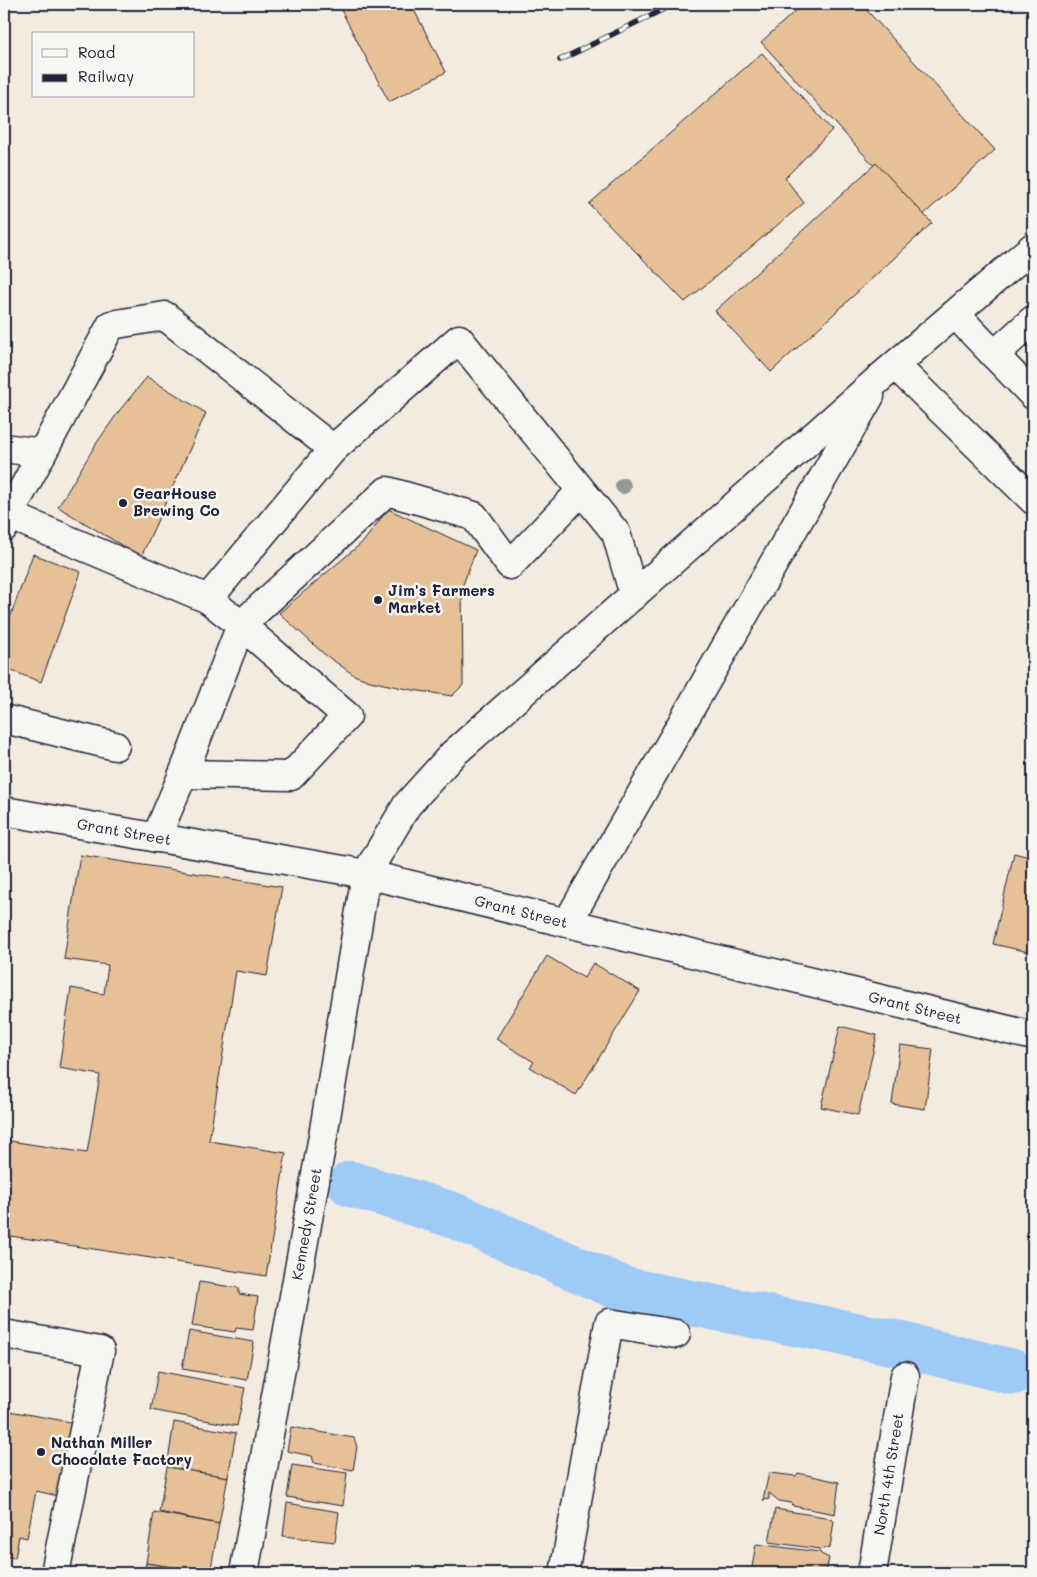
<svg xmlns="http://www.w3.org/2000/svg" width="1037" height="1577" font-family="Mali,sans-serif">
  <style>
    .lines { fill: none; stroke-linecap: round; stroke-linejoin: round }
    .river { stroke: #9dcaf7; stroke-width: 46 }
    .building { fill: #e6c197; stroke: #22223b }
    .minor-casing { stroke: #22223b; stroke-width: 31 }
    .minor { stroke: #f6f6f2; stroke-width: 28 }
    .rail-casing { stroke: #22223b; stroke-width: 5.5 }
    .rail { stroke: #f6f6f2; stroke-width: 4; stroke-dasharray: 11; stroke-linecap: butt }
    .tree { fill: #949895 }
    .poi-dot { fill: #22223b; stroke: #f6f6f2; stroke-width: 2 }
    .labels { text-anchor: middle; stroke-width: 5; stroke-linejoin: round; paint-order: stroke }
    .poi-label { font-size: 15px; font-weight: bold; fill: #22223b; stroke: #f6f6f2; text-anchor: start }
    .street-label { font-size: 15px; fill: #22223b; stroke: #f6f6f2 }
  </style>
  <rect width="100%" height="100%" fill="#f3ebe0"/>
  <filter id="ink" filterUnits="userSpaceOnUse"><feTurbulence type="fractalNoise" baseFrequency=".02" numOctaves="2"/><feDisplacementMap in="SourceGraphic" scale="10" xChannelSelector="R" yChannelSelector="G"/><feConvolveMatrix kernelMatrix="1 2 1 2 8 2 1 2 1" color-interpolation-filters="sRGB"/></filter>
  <g filter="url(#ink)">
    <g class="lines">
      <!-- river -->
      <path class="river" d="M351,1184l102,31 172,75 261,51 127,31"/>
    </g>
    <!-- building -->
    <g class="building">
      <path d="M338,4h73l35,68 -57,30z"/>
      <path d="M803,4h58l134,146 -74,67 -160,-175z"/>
      <path d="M762,53l70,77 -47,48 19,25 -119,99 -96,-98z"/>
      <path d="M876,163l56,60 -161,149 -56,-61z"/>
      <path d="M147,377l59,36 -65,144 -83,-50 38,-63 23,-33z"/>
      <path d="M388,509l88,41 -14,37 1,98 -11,11 -45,-7 -37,-8 -16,-6 -30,-21 -45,-41 85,-72z"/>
      <path d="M33,554l48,18 -40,110 -37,-14v-34z"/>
      <path d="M1014,853l19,5v95l-40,-9z"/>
      <path d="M80,855l202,32 -15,89 -31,-5 -27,170 77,12 -20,123 -262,-41v-95l83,13 13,-78 -41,-7 12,-80 33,6 4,-29 -44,-6z"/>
      <path d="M547,956l37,22 9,-15 47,28 -64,104 -46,-28 4,-5 -38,-23z"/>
      <path d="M840,1026l37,9 -19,80 -37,-8z"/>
      <path d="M900,1045l33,4 -8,60 -33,-5z"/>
      <path d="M199,1282l40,6v6l19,3 -5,33 -17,-2 -1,4 -43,-6z"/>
      <path d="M189,1331l65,11 -7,38 -65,-11z"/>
      <path d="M158,1371l87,17 -8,38 -86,-16z"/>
      <path d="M4,1410l72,13 -13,74 -27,-6 -9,47 -8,-2 -4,22 -11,-2z"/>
      <path d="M174,1422l62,11 -8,44 -61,-10z"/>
      <path d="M291,1427l63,11 3,9 -4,23 -39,-7 -2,-7 -25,-5z"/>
      <path d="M292,1465l55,8 -4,33 -56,-9z"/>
      <path d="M167,1467l61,10 -9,47 -60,-12z"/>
      <path d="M769,1473l27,3 2,-3 41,9 -4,32 -42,-8 -1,-3 -13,-2 -10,-8v6l-6,1z"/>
      <path d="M287,1503l52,9 -4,30 -52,-6z"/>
      <path d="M775,1509l50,8 9,4 -4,27 -10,1 -51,-7z"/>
      <path d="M154,1512l65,12 -9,49 -64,-10z"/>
      <path d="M756,1544l64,8 1,2 8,4 -3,15h-75z"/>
      <path d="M146,1563l60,10h-62z"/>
      <path d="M272,1569l25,4h-26z"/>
    </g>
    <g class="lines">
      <!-- minor casing -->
      <g class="minor-casing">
        <g id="minor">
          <path d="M955,314l78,81"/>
          <path d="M994,355l39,-35"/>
          <path d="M895,365l138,135"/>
          <path d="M4,448l38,5"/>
          <path d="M333,449l126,-110 157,194 18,62"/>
          <path d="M9,515l102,-190 54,-9 168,133 -125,150 33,26 -58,149 -27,64"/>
          <path d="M4,527l5,-12 199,84"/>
          <path d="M4,719l111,27"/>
          <path d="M183,774l108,2 56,-60 -106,-91 146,-134 87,25 36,49 71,-74"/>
          <path d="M4,811l362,63 667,162"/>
          <path d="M567,923l303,-527"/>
          <path d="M4,1334l96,17 -45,222"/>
          <path d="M244,1573l79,-437 43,-262 41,-69 46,-51 428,-377 152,-130"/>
          <path d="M564,1573l45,-250 67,11"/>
          <path d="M872,1573l33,-197"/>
        </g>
      </g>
      <!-- minor -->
      <use href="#minor" class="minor"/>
      <!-- rail casing -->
      <g class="rail-casing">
        <path id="rail" d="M560,60l114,-56"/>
      </g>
      <!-- rail -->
      <use href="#rail" class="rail"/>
    </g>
    <!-- trees -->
    <circle class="tree" cx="623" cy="486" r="8"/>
  </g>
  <!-- markers -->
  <g class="poi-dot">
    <circle cx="123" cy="503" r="5"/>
    <circle cx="378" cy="600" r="5"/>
    <circle cx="41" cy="1452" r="5"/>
  </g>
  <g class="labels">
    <!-- poi labels -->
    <g class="poi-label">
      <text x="133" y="499">GearHouse<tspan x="133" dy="17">Brewing Co</tspan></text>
      <text x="388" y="596">Jim's Farmers<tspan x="388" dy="17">Market</tspan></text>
      <text x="51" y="1448">Nathan Miller<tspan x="51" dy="17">Chocolate Factory</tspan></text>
    </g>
    <!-- street labels -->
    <g class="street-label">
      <text transform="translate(124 832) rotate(10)" y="5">Grant Street</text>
      <text transform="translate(521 912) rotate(14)" y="5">Grant Street</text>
      <text transform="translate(915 1008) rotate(14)" y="5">Grant Street</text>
      <text transform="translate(307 1224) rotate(-80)" y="5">Kennedy Street</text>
      <text transform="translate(889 1474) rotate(-81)" y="5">North 4th Street</text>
    </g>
  </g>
  <!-- margin -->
  <rect width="1037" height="1577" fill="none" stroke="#f6f6f2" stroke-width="20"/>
  <rect x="10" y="10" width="1017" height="1557" fill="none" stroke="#22223b" stroke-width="2" filter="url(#ink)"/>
  <!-- legend -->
  <rect x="32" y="32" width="162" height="65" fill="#f6f6f2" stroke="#a1a1a9"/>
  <rect x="42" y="49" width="25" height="8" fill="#f6f6f2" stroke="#a1a1a9"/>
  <text x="78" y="58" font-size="15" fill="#22223b">Road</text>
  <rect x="42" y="74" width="25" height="8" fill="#22223b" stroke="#a1a1a9"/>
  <text x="78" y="82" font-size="15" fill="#22223b">Railway</text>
</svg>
